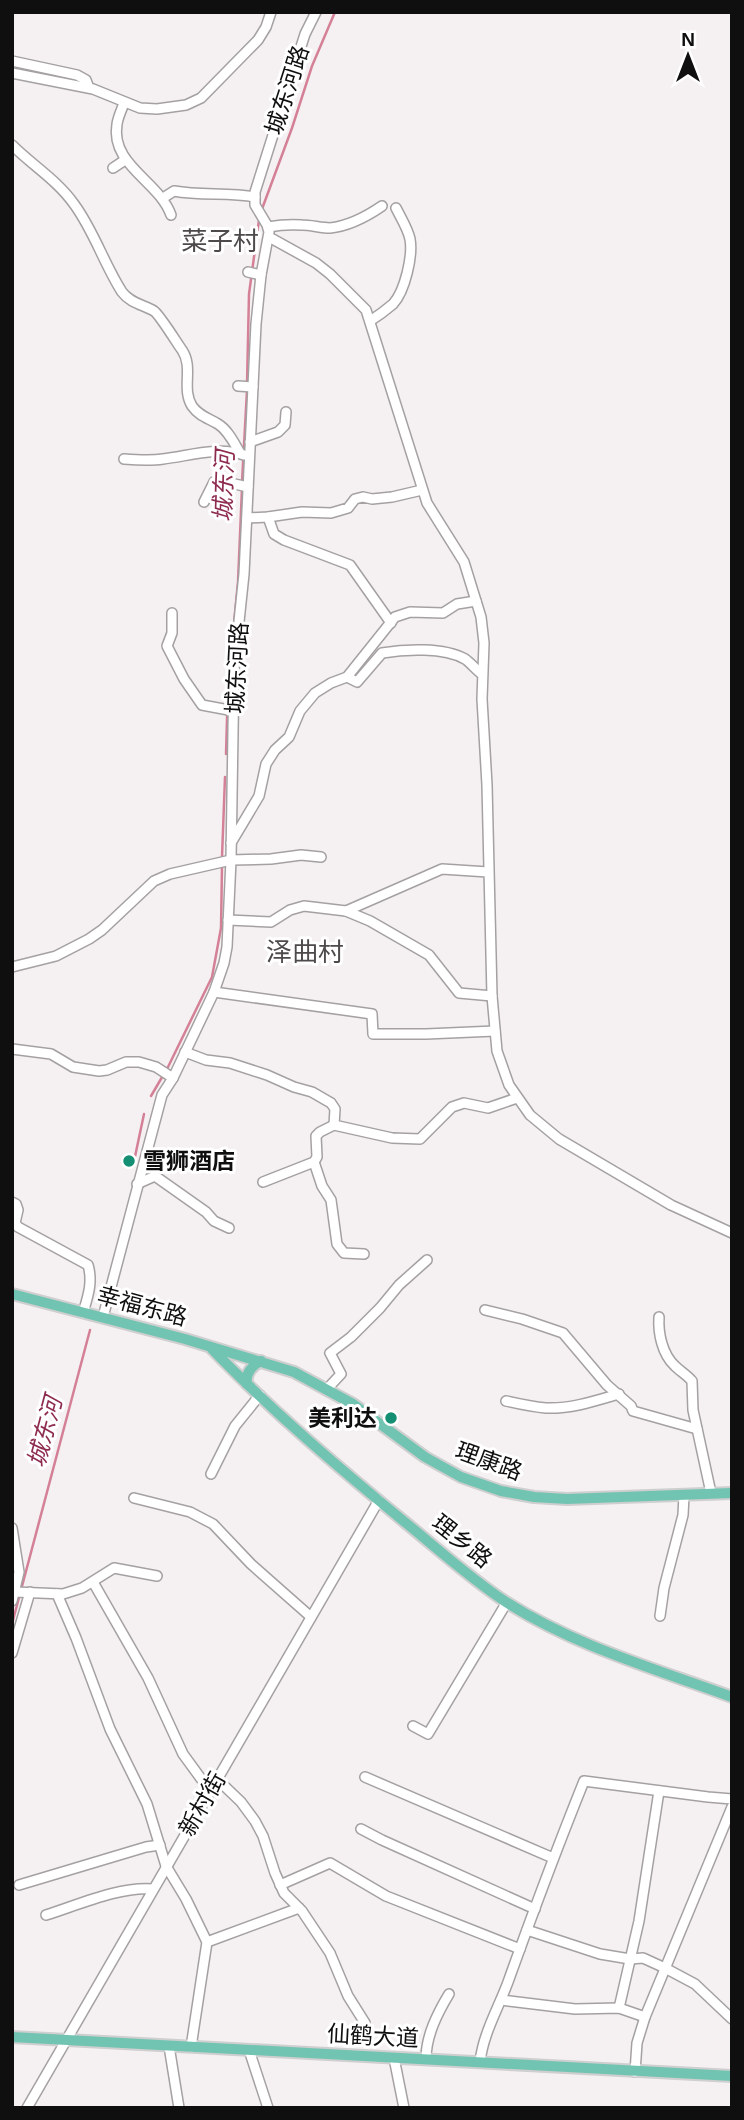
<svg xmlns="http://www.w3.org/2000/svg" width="744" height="2120" font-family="Arial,'Noto Sans SC',sans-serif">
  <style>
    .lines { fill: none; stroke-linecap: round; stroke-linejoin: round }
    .stream { stroke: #d48198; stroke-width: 2.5 }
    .minor-casing { stroke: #a5a1a2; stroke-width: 12 }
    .major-casing { stroke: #cfcfcf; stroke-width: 14 }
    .minor { stroke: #fff; stroke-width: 9 }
    .major { stroke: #72c4b2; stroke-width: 10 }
    .poi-dot { fill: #148f74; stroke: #fff; stroke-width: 2.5 }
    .labels { text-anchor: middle; stroke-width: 6; stroke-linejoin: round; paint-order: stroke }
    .street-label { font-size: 23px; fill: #100f0f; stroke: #fff }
    .poi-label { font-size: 23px; font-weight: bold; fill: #100f0f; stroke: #fff; text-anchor: start }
    .water-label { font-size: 24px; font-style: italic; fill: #8e2c4f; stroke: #fff }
    .quarter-label { font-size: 26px; fill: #4e4a4b; stroke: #fff }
  </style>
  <rect width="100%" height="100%" fill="#f5f1f2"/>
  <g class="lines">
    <!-- stream -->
    <g class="stream">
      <path d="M262,209l30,-81 20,-62 23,-54"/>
      <path d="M247,384l2,-90 10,-74"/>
      <path d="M242,482l5,-92"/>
      <path d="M226,754l2,-69 10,-103 4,-94"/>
      <path d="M222,857l3,-80"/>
      <path d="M151,1096l17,-29 44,-90 9,-49 1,-62"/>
      <path d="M133,1166l11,-52"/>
      <path d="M12,1624l78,-294"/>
    </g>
    <!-- minor casing -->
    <g class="minor-casing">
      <g id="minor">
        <path d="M12,61l65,14 9,5 3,8"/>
        <path d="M12,73l81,16 47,19 17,1 29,-4 15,-7 57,-58 8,-13 5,-15"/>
        <path d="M124,103c-2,6 -6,14 -7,21 -7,41 42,57 54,91"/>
        <path d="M12,145c20,20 45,35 62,59 20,27 30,60 48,88 8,11 22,13 32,19 5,3 23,32 28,39 12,18 -1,38 10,56 7,10 16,12 26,18 10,6 16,19 22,29"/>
        <path d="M113,168l12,-8"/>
        <path d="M163,198l11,-7c27,5 54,1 81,6"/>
        <path d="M268,227c11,-2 22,-3 34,-2 9,0 19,3 28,3 19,-2 36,-11 52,-22"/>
        <path d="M269,237l47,26 14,11 36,36 61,193 37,59 17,55 3,26 -2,56 5,86 5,211 5,55 12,34 21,30 29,24 112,66 61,28"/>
        <path d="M248,272l13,3"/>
        <path d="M370,321c8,-5 16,-11 23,-17 12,-13 20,-48 17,-65 -2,-10 -9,-21 -14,-31"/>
        <path d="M238,386l15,1"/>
        <path d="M250,442l28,-10 7,-7 1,-13"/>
        <path d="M124,459c13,1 26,2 39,0 26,-3 55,-13 81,-4"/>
        <path d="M204,502l10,-20h12l22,5"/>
        <path d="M268,517l6,17 10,6 66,25 41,58"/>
        <path d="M247,518l21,-1 34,-5 29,1 17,-5 7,-9 8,-2 9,2 20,-2 30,-7"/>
        <path d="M172,613v20l-5,13 17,33 18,26 32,6"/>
        <path d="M347,677l10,5 25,-29c23,-4 62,-6 83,6 6,4 11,11 17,15"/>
        <path d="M231,843l28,-47 7,-32 9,-14 14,-13 11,-26 15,-18 16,-10 16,-6 48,-60 15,-5 33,1 14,-9 19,-3"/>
        <path d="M346,911l96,-42 46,3"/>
        <path d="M228,920l43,2 19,-12 14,-4 42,5 24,10 59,34 30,38 33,3"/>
        <path d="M12,967l44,-11 33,-17 13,-9 52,-49 16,-7 61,-14 40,-1 30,-4 20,2"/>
        <path d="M214,992l158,22 1,20h53l69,-3"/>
        <path d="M12,1049l39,5 22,13 26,4 8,-1 19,-8h13l17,5 17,11"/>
        <path d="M185,1052l21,8 24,3 37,12 27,12 18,5 19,11 4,6 -1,16 58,13 28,1 32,-32 12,-4 24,5 29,-10"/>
        <path d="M314,1162l8,24 9,14 6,44 7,9 20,1"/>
        <path d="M263,1182l51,-20 3,-5 -1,-21 4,-4 14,-7"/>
        <path d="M137,1184l18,-8 51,36 8,9 15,7"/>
        <path d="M12,1202l4,2 2,6 -3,13 3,4 70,38c5,17 0,31 -5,48"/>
        <path d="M485,1310l37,9 41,14 44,52 24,21 2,5 64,18"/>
        <path d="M103,1317l59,-222 11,-17 41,-86 10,-29 3,-16 4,-87 3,-191 10,-95 12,-250 5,-49 8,-43 -2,-7 -12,-20v-13l43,-136 7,-22 11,-22"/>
        <path d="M659,1317c-1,16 3,37 16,49 5,5 12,9 17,15l1,29 18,83"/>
        <path d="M327,1389l14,-15 -11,-21 21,-16 29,-29 19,-23 28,-25"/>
        <path d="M506,1401c13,3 26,6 40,7 25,1 49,-7 73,-14"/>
        <path d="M211,1474l24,-48 25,-31"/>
        <path d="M134,1498l56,14 23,12 38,40 60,53"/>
        <path d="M12,1528l7,44 -7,29"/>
        <path d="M93,1582l55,96 35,76 27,37"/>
        <path d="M15,1592l48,2 19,-6 32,-20 43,8"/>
        <path d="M57,1594l19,44 34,91 37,75 19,62 20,33 21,43 -16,105"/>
        <path d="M660,1616l4,-28 19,-73 1,-20"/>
        <path d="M12,1653l18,-61"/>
        <path d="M413,1726l15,8 79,-132"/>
        <path d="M365,1777l188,81"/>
        <path d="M217,1779l24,23 14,19 8,15 12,37 9,20 18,18 28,42 18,43 17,27"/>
        <path d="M361,1829l21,11 153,69"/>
        <path d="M19,1885l127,-38 14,-2"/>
        <path d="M280,1885l50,-22 56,33 134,53"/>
        <path d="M46,1915c32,-10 74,-29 107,-26"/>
        <path d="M527,1930l73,24 30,5 13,-1 22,10 30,16 37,35"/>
        <path d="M207,1942l92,-34"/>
        <path d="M501,2000l74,9 44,-1 26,9"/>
        <path d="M619,2008l20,-87 20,-130"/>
        <path d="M169,2046l10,62"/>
        <path d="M249,2050l19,58"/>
        <path d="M394,2058l10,50"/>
        <path d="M426,2059c0,-23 11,-45 23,-65"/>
        <path d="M480,2062c3,-28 18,-53 28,-80 24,-67 49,-134 76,-201l124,16 24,2"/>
        <path d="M635,2072l2,-29 8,-26 87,-210"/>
        <path d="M27,2108l352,-608"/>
      </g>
    </g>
    <!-- major casing -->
    <g class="major-casing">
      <g id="major">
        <path d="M12,1294l173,45 109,33 59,32 72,53 36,20 40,14 33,6 33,2 165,-6"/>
        <path d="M212,1349c60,62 127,119 194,174 33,27 65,56 100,79 69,44 150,67 226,95"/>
        <path d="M247,1384c-2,-10 5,-19 14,-23"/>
        <path d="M12,2037l720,39"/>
      </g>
    </g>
    <!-- minor -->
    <use href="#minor" class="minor"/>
    <!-- major -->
    <use href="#major" class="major"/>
  </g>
  <!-- markers -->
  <g class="poi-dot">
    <circle cx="129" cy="1161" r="7"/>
    <circle cx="391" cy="1418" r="7"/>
  </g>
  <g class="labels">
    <!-- street labels -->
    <g class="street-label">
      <text transform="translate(287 90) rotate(-72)" y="8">城东河路</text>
      <text transform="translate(237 668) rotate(-87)" y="8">城东河路</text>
      <text transform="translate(142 1306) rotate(15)" y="8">幸福东路</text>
      <text transform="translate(489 1461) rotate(20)" y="8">理康路</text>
      <text transform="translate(462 1541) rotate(39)" y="8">理乡路</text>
      <text transform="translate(202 1804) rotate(-60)" y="8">新村街</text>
      <text transform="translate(373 2036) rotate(3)" y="8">仙鹤大道</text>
    </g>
    <!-- poi labels -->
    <g class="poi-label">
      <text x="143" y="1169">雪狮酒店</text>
      <text x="377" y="1426" text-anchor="end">美利达</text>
    </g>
    <!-- water labels -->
    <g class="water-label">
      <text transform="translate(224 486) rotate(-88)" y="8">城东河</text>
      <text transform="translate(45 1432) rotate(-75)" y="8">城东河</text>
    </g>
    <!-- quarter labels -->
    <g class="quarter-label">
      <text x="220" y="250">菜子村</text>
      <text x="305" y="961">泽曲村</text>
    </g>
  </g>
  <!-- border -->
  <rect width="744" height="2120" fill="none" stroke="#100f0f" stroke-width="28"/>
  <!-- north arrow -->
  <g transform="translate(688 56)" stroke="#ffffff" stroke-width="5" paint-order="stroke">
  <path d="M0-5L12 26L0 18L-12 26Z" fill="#100f0f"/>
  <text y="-10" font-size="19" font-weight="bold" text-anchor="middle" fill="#100f0f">N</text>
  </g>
</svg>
